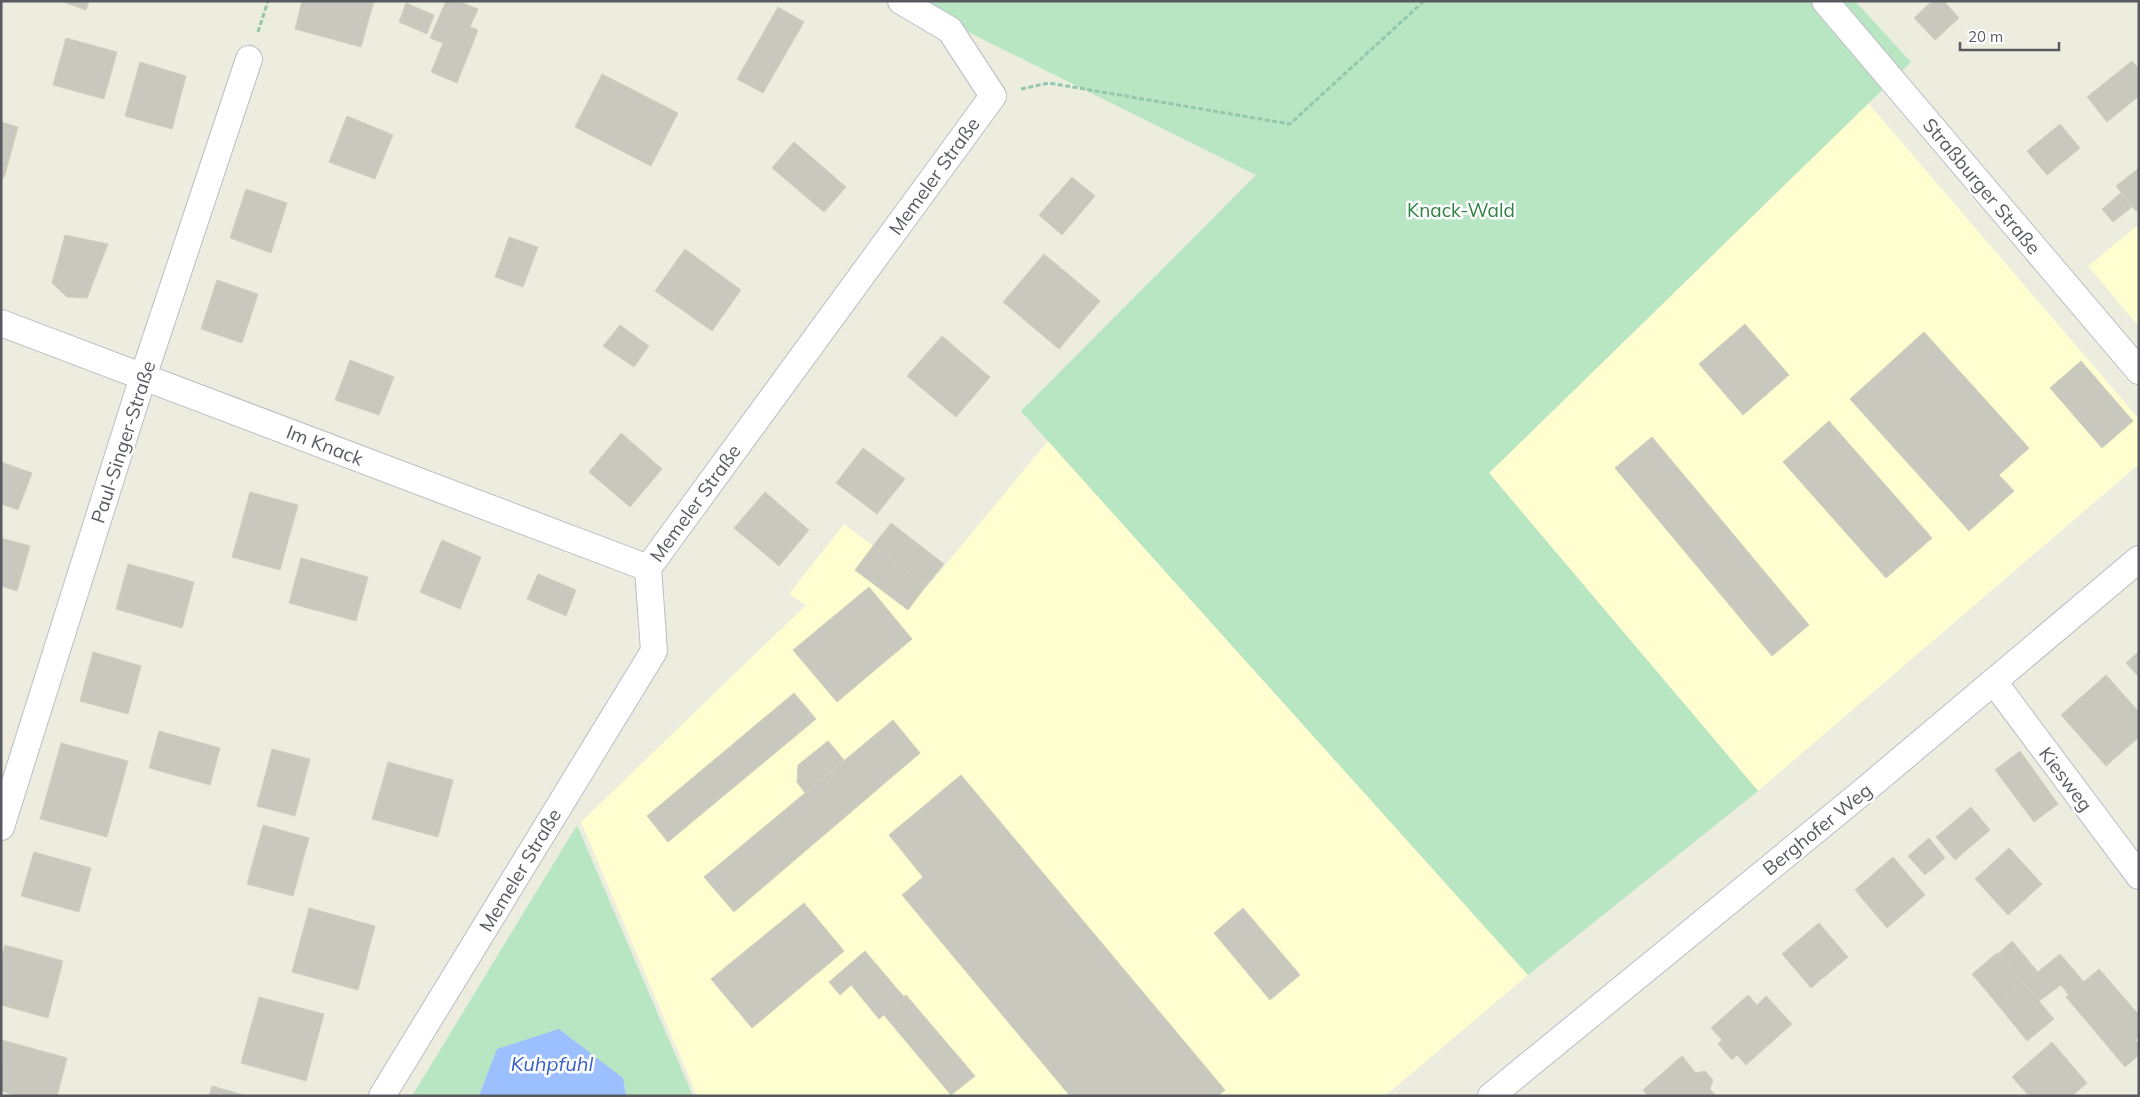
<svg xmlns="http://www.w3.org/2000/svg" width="2140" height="1097" font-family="Mulish,sans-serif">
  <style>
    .commercial { fill: #fffed1 }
    .green { fill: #b9e6c2 }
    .water { fill: #9cbfff }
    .building { fill: #c9c8be; stroke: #d1cfbd }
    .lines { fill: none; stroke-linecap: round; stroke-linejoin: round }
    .street-casing { stroke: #bcbdc4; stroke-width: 28 }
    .path { stroke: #92c7ac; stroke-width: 3; stroke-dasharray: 5 2.5; stroke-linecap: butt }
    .street { stroke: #fff; stroke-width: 26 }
    .labels { text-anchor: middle; stroke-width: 5; stroke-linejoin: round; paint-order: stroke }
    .street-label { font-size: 19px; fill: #585a61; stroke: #fff }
    .park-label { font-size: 19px; fill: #2e8343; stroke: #fff }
    .water-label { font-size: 20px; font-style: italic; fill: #3860c9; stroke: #fff }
  </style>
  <rect width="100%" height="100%" fill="#ececdf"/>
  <!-- commercial -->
  <g class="commercial">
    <path d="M1868,103l271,316v45l-381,327 -269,-318z"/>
    <path d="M2139,224v103l-51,-61z"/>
    <path d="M1048,441l480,534 -143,121h-688l-116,-274 225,-217 -17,-11 55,-70 83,63z"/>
  </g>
  <!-- green -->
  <g class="green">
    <path d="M906,1h949l56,61 -422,411 269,318 -230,184 -507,-564 235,-236z"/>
    <path d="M577,825l116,271h-281z"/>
  </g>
  <!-- water -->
  <path class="water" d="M559,1029l64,49 3,18h-147l18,-47z"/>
  <!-- building -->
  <g class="building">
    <path d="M61,1h28l-3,9z"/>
    <path d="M302,1h72l-13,46 -66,-18z"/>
    <path d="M446,1h12l20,8 -8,18 8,3 -21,53 -26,-11 12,-29 -13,-5z"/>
    <path d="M1932,1h12l15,17 -24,22 -21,-22z"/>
    <path d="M406,3l28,12 -7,19 -28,-12z"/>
    <path d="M778,7l26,15 -41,71 -26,-14z"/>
    <path d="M66,38l51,14 -13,47 -51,-14z"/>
    <path d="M2132,61l7,8v27l-32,26 -20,-25z"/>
    <path d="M140,62l46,14 -14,53 -47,-13z"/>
    <path d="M602,74l76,39 -27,53 -76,-39z"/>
    <path d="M347,116l46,19 -18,44 -46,-17z"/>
    <path d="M1,122l17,5 -14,51 -3,-1z"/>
    <path d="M2060,124l20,24 -33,27 -20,-24z"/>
    <path d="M794,142l52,45 -22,25 -52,-44z"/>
    <path d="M2139,168v41l-3,2 -20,-25z"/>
    <path d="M1072,177l23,19 -33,39 -23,-20z"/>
    <path d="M246,189l41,14 -16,50 -41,-15z"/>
    <path d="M2121,193l11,14 -19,15 -11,-13z"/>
    <path d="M65,235l43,9 -21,54 -20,-1 -15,-14z"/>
    <path d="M509,237l29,10 -15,40 -28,-10z"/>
    <path d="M685,249l56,41 -29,41 -57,-40z"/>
    <path d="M1044,254l56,47 -41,48 -56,-47z"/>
    <path d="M217,280l41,14 -16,49 -41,-14z"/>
    <path d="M1745,324l44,51 -46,40 -44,-51z"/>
    <path d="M620,325l29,21 -15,21 -31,-21z"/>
    <path d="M1924,332l105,116 -30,27 15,16 -45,40 -119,-132z"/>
    <path d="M942,336l48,41 -34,40 -49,-41z"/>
    <path d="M350,360l44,17 -15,38 -44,-15z"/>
    <path d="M2081,361l52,60 -31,27 -52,-60z"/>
    <path d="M1829,421l103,117 -46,40 -103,-116z"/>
    <path d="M621,433l41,36 -32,38 -41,-35z"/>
    <path d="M1652,437l157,188 -37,31 -157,-188z"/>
    <path d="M863,448l42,31 -28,35 -41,-31z"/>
    <path d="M1,462l31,11 -14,37 -17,-6z"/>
    <path d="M250,492l48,13 -18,65 -48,-13z"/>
    <path d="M765,492l44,38 -30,36 -45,-38z"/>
    <path d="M891,523l53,41 -18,22 -53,-40z"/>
    <path d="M1,538l29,8 -13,45 -16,-5z"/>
    <path d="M442,540l39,17 -21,52 -40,-17z"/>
    <path d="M873,546l53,40 -18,24 -53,-40z"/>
    <path d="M301,558l67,19 -12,44 -67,-18z"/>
    <path d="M128,564l66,18 -12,46 -66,-19z"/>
    <path d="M538,574l38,16 -10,26 -39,-17z"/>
    <path d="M869,587l43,52 -75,63 -44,-52z"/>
    <path d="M2139,651v26l-13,-14z"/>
    <path d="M93,652l48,14 -13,48 -48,-13z"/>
    <path d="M2106,675l33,37v25l-33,29 -45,-51z"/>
    <path d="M794,693l22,26 -148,123 -21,-26z"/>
    <path d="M893,720l27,33 -186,159 -30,-35z"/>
    <path d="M159,731l61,17 -10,37 -61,-17z"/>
    <path d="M828,741l16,19 -39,33 -8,-11 1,-17z"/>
    <path d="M61,743l67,18 -21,76 -67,-18z"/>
    <path d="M272,749l38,10 -15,57 -38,-10z"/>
    <path d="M2020,751l38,53 -24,18 -39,-52z"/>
    <path d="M388,762l65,18 -15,57 -66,-18z"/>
    <path d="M961,775l264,315 -7,6h-148l-168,-201 21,-18 -34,-42z"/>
    <path d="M1971,807l19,23 -35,30 -19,-23z"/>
    <path d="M263,825l46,13 -16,58 -46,-12z"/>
    <path d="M1929,838l16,20 -20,17 -17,-19z"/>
    <path d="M2009,848l33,36 -34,31 -33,-36z"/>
    <path d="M34,852l57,16 -12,44 -58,-16z"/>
    <path d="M1893,857l32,38 -38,33 -32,-38z"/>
    <path d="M804,903l40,48 -92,77 -41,-49z"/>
    <path d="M309,908l66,18 -17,64 -66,-18z"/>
    <path d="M1243,908l57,67 -30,25 -56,-67z"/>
    <path d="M1819,923l29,34 -37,31 -29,-34z"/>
    <path d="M2012,941l26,31 -14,11 -26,-29z"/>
    <path d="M5,945l58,16 -15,57 -47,-13v-48z"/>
    <path d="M865,951l39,46 -25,22 -28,-34 -11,10 -11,-13z"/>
    <path d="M1997,953l27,30 -26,22 -26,-31z"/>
    <path d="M2060,954l24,28 -15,13 -8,-10 -22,16 -15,-18z"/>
    <path d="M2099,969l40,46v22l-4,3 4,4v11l-14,12 -59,-70z"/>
    <path d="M2024,983l30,36 -27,22 -29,-36z"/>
    <path d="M906,995l69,81 -24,19 -68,-81z"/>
    <path d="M1748,995l9,10 9,-9 26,28 -46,41 -9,-10 -5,5 -14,-16 4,-4 -11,-12z"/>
    <path d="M259,997l65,17 -18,67 -65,-18z"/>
    <path d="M2,1040l65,18 -10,38h-40l-16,-5z"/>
    <path d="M2052,1042l35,41 -15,13h-43l-17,-19z"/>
    <path d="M1682,1056l14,17 9,-2 8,9 -3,9 6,7h-68l-5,-6z"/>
    <path d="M212,1086l35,10h-38z"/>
  </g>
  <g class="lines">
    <!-- street casing -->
    <g class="street-casing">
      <g id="street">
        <path d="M1825,1l314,370"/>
        <path d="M1,323l647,245"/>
        <path d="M1994,682l145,194"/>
        <path d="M1,827l142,-450 106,-318"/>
        <path d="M382,1096l272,-445 -6,-83 345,-472 -43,-66 -49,-29"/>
        <path d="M1491,1096l369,-302 279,-235"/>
      </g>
    </g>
    <!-- path -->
    <g class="path">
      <path d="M258,32l10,-31"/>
      <path d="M1021,89l28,-6 241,41 134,-123"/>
    </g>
    <!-- street -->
    <use href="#street" class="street"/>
  </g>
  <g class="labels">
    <!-- street labels -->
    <g class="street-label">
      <text transform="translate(934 176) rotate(-54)" y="7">Memeler Straße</text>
      <text transform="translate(1982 186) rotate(50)" y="7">Straßburger Straße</text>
      <text transform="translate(123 442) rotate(-72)" y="7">Paul-Singer-Straße</text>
      <text transform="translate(325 445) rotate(21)" y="7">Im Knack</text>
      <text transform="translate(695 503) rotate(-54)" y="7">Memeler Straße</text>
      <text transform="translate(2066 779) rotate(53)" y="7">Kiesweg</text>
      <text transform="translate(1817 829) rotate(-39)" y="7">Berghofer Weg</text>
      <text transform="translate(520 870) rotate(-59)" y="7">Memeler Straße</text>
    </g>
    <!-- park labels -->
    <g class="park-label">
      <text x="1461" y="217">Knack-Wald</text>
    </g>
    <!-- water labels -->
    <g class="water-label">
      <text x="552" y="1071">Kuhpfuhl</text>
    </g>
  </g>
  <!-- border -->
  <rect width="2140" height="1097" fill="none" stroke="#585a61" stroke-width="5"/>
  <!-- scale -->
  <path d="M1960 42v8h99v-8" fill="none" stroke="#585a61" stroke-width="2.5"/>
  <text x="1968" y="42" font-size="15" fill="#585a61" stroke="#ffffff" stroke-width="4" paint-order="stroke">20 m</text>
</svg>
